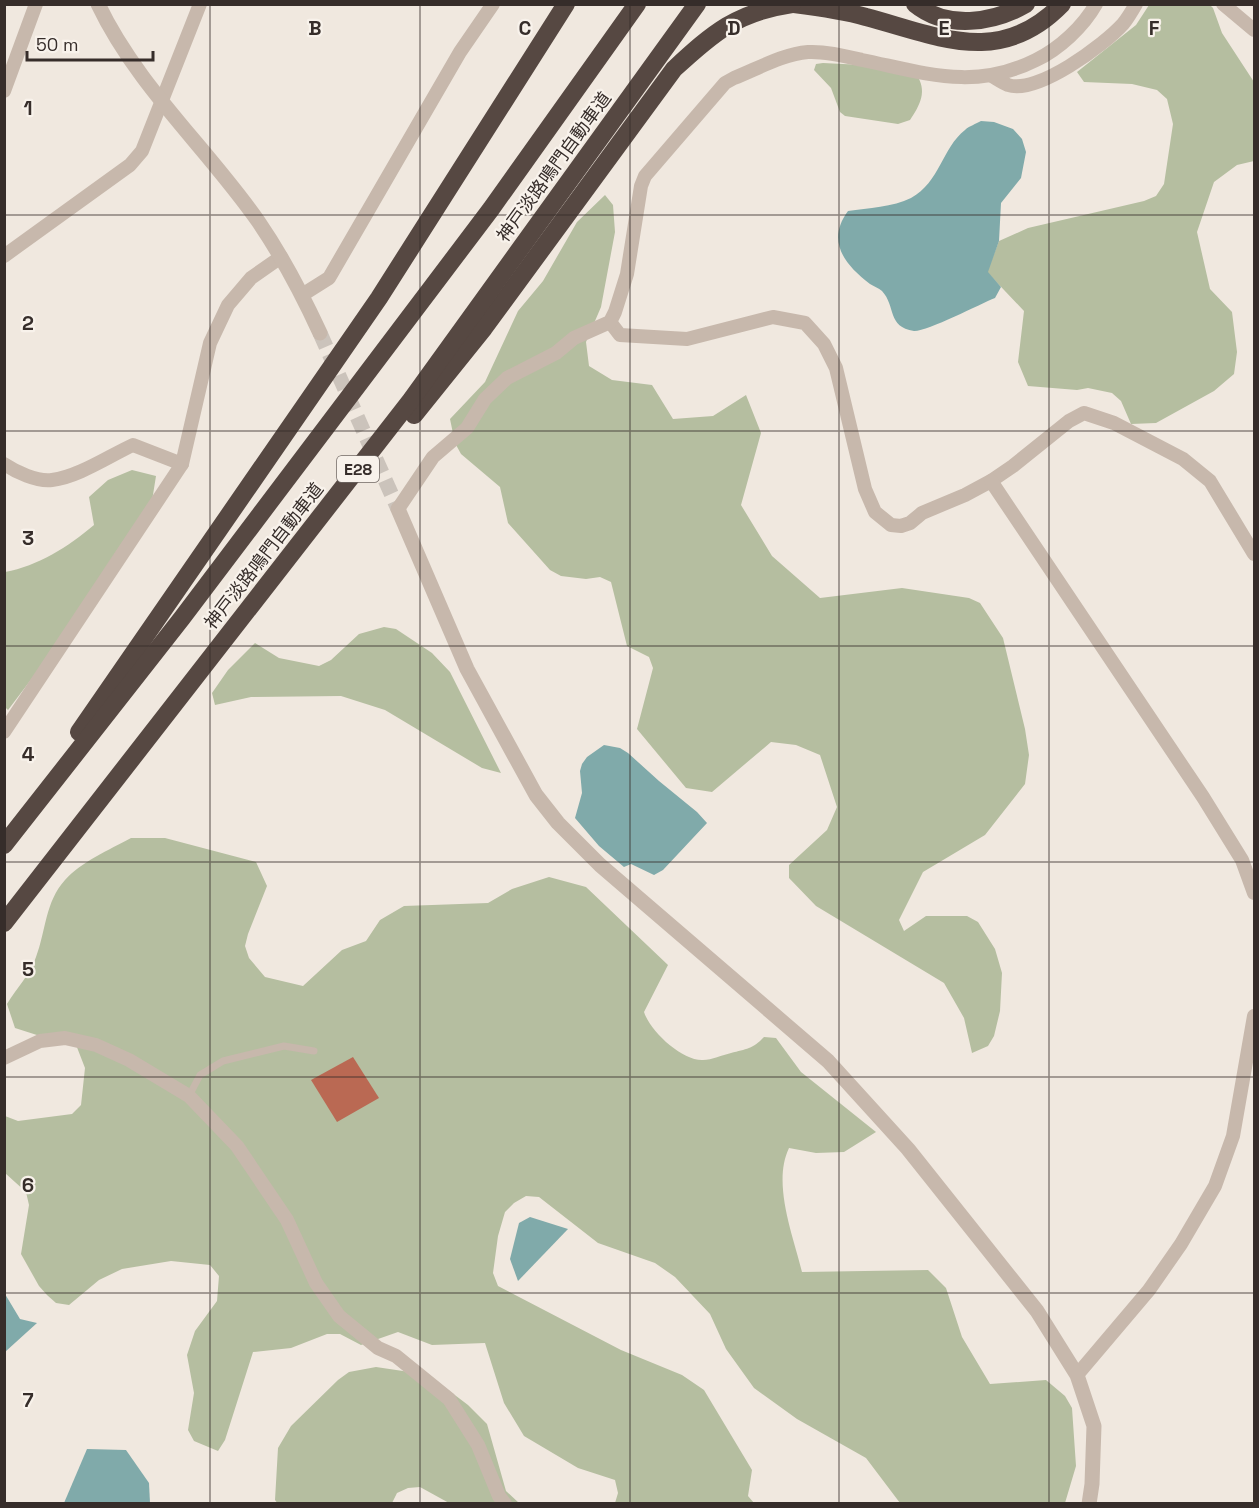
<svg xmlns="http://www.w3.org/2000/svg" width="1259" height="1508" font-family="'Space Grotesk','Noto Sans JP',sans-serif">
  <style>
    .green { fill: #b5bea0 }
    .water { fill: #80aaaa }
    .building { fill: #ba6953 }
    .lines { fill: none; stroke-linecap: round; stroke-linejoin: round }
    .tertiary-tunnel { stroke: #cbc3bb; stroke-width: 15; stroke-dasharray: 15 8; stroke-linecap: butt }
    .service { stroke: #c7b8ac; stroke-width: 7 }
    .minor { stroke: #c7b8ac; stroke-width: 14 }
    .tertiary { stroke: #c7b8ac; stroke-width: 15 }
    .motorway { stroke: #564842; stroke-width: 18 }
    .grid { fill: none; stroke: #362d2a; stroke-width: 1.5; stroke-opacity: 0.55 }
    .labels { text-anchor: middle; stroke-width: 4.5; stroke-linejoin: round; paint-order: stroke }
    .shield { fill: #f8f2eb; stroke: #706864; stroke-width: 1.5 }
    .shield-label { font-size: 16px; font-weight: bold; fill: #362d2a }
    .street-label { font-size: 18px; fill: #362d2a; stroke: #f8f2eb }
    .grid-label { font-size: 20px; text-anchor: middle; font-weight: bold; fill: #362d2a; stroke: #f8f2eb; stroke-width: 4.5; stroke-linejoin: round; paint-order: stroke }
  </style>
  <rect width="100%" height="100%" fill="#f0e8df"/>
  <!-- green -->
  <g class="green">
    <path d="M1209,4l4,4 9,25 32,49v79l-17,4 -23,17 -17,50 13,57 22,23 5,40 -3,22 -20,17 -58,32 -25,1 -10,-23 -9,-8 -24,-5 -11,2 -49,-4 -10,-24 6,-51 -37,-39 12,-31 29,-13 116,-27 12,-5 8,-12 9,-60 -6,-25 -10,-9 -25,-6 -48,-2 -7,-10 59,-47 13,-20z"/>
    <path d="M823,63l40,2 53,9c12,17 4,31 -6,46l-12,4 -53,-8 -5,-4 -9,-24 -17,-18 2,-6z"/>
    <path d="M605,195l8,10 2,27 -14,75 -15,35 3,24 23,14 40,5 21,34 40,-3 33,-21 15,38 -20,72 31,51 48,42 82,-10 67,10 11,5 23,35 22,91 4,26 -4,29 -40,51 -62,37 -24,48 5,11 22,-15h41l11,6 17,27 7,24 -2,38 -6,25 -6,10 -16,7 -8,-35 -20,-35 -128,-77 -27,-28v-13l38,-35 10,-23 -17,-52 -24,-10 -25,-3 -59,50 -26,-4 -49,-59 16,-61 -4,-11 -22,-11 -16,-64 -11,-5 -14,2 -25,-3 -11,-6 -42,-47 -8,-36 -39,-33 -6,-11 -5,-24 35,-37 33,-71 25,-30 34,-59z"/>
    <path d="M132,470l24,6 -4,25 -66,106 -78,103 -3,-3v-135c33,-6 63,-25 89,-47l-5,-28 19,-17z"/>
    <path d="M384,627l12,2 36,24 18,19 51,101 -19,-5 -97,-58 -44,-14 -90,1 -36,8 -3,-12 16,-23 27,-27 24,15 40,8 12,-6 28,-26z"/>
    <path d="M131,838h34l91,24 11,24 -19,48 -3,12 4,12 16,19 38,9 39,-36 24,-9 14,-21 24,-14 84,-3 24,-14 37,-12 37,10 82,78 -24,47c6,19 38,49 59,48 9,0 19,-5 28,-7 15,-4 22,-4 33,-16l12,1 25,34 75,60 -32,20 -28,1 -27,-5c-17,35 4,87 13,124l126,-2 18,18 16,49 28,47 56,-4 19,16 7,12 4,58 -11,37h-165l-34,-45 -69,-39 -43,-31 -28,-39 -16,-35 -35,-37 -20,-14 -57,-20 -59,-46 -13,-1 -12,7 -9,9 -7,24 -5,37 5,13 123,64 61,25 22,15 48,80 -4,26 6,7h-139l3,-10 -3,-13 -37,-12 -54,-32 -20,-33 -19,-60 -53,2 -34,-13 -37,13 -21,-11h-13l-36,14 -38,4 -28,88 -7,11 -24,-10 -6,-11 6,-37 -7,-38 8,-24 22,-30 2,-25 -9,-11 -39,-4 -49,8 -23,11 -30,25 -13,-2 -9,-8 -8,-9 -18,-32 8,-49 -3,-13 -21,-19v-57l13,5 54,-7 9,-9 4,-37 -12,-31 -33,-1 -25,-8 -8,-24c9,-15 24,-31 29,-47 10,-26 9,-55 29,-77 16,-18 44,-30 66,-42z"/>
    <path d="M376,1367l47,7 12,6 33,25 19,19 19,67 13,12h-70l-29,-16 -12,1 -11,5 -5,10 -114,1 -3,-4 3,-52 13,-22 47,-46 11,-8z"/>
  </g>
  <!-- water -->
  <g class="water">
    <path d="M981,121l13,1 19,7 9,10 4,13 -5,26 -20,25 -2,38 -11,31 13,15 -6,11c-15,6 -69,34 -81,33 -27,-4 -18,-25 -32,-40 -3,-3 -9,-5 -12,-7 -26,-20 -44,-43 -22,-73 20,-3 45,-4 63,-13 29,-16 31,-50 54,-68 4,-4 11,-6 16,-9z"/>
    <path d="M604,745l16,3 8,5 31,28 38,31 10,11 -44,47 -9,5 -23,-11 -7,3 -25,-21 -24,-28 7,-25 -2,-22 2,-7 5,-7z"/>
    <path d="M530,1217l38,12 -50,52 -8,-22 9,-36z"/>
    <path d="M5,1294l15,25 17,4 -32,29z"/>
    <path d="M87,1449l39,1 23,33 1,20h-86z"/>
  </g>
  <!-- building -->
  <path class="building" d="M353,1057l26,41 -42,24 -26,-42z"/>
  <g class="lines">
    <!-- tertiary-tunnel -->
    <path class="tertiary-tunnel" d="M320,333l78,176"/>
    <!-- service -->
    <path class="service" d="M189,1096l11,-21 23,-14 61,-15 30,5"/>
    <!-- minor -->
    <g class="minor">
      <path d="M1223,4l31,26"/>
      <path d="M992,76c5,3 11,7 16,9 29,10 96,-40 115,-61 5,-6 9,-13 13,-20"/>
      <path d="M4,91l32,-87"/>
      <path d="M4,256l126,-91 12,-14 58,-147"/>
      <path d="M302,295l27,-17 131,-226 33,-48"/>
      <path d="M610,322l10,13 67,4 86,-22 32,6 19,21 12,24 29,121 10,23 16,13 10,1 9,-3 12,-10 43,-18 26,-14 22,-15 56,-45 15,-8 30,10 69,36 27,22 44,73"/>
      <path d="M4,464c12,8 33,18 48,16 26,-3 57,-24 81,-35l49,19"/>
      <path d="M991,481l212,316 39,63 12,33"/>
      <path d="M398,509l35,-52 34,-29 18,-29 22,-21 49,-25 18,-15 36,-16 5,-10 12,-38 14,-88 4,-10 80,-93 9,-5c23,-9 49,-24 74,-26 17,-1 37,4 54,8 64,13 112,31 174,0 23,-11 47,-33 60,-56"/>
      <path d="M4,732l178,-268 28,-121 18,-38 23,-27 30,-21"/>
      <path d="M4,1058l36,-17 25,-3 31,7 33,15 60,36 48,50 50,74 29,63 23,33 39,32 18,8 53,43 29,46 21,51 6,8"/>
      <path d="M1077,1375l72,-85 32,-46 34,-58 18,-50 21,-120"/>
    </g>
    <!-- tertiary -->
    <g class="tertiary">
      <path d="M98,4c39,82 109,144 160,217 24,35 44,73 62,112"/>
      <path d="M398,509l69,160 69,126 22,28 42,42 228,196 80,88 129,162 40,64 17,51 -2,58 -3,20"/>
    </g>
    <!-- motorway -->
    <g class="motorway">
      <path d="M794,4c24,3 48,6 72,13 72,19 134,51 196,-13"/>
      <path d="M915,4c32,26 78,19 111,0"/>
      <path d="M414,415l70,-87 190,-259c39,-36 63,-57 118,-65"/>
      <path d="M79,732l300,-434 187,-294"/>
      <path d="M4,845l178,-227 309,-409 146,-205"/>
      <path d="M4,923l407,-523 286,-396"/>
    </g>
  </g>
  <!-- grid -->
  <path class="grid" d="M210,4v1500M420,4v1500M630,4v1500M839,4v1500M1049,4v1500M4,215h1250M4,431h1250M4,646h1250M4,862h1250M4,1077h1250M4,1293h1250"/>
  <g class="labels">
    <!-- shield labels -->
    <rect class="shield" x="337" y="456" width="42" height="26" rx="4.5"/>
    <g class="shield-label">
      <text x="358" y="475">E28</text>
    </g>
    <!-- street labels -->
    <g class="street-label">
      <text transform="translate(554 167) rotate(-54)" y="6">神戸淡路鳴門自動車道</text>
      <text transform="translate(264 556) rotate(-52)" y="6">神戸淡路鳴門自動車道</text>
    </g>
  </g>
  <g class="grid-label">
    <text x="315" y="35">B</text>
    <text x="525" y="35">C</text>
    <text x="734" y="35">D</text>
    <text x="944" y="35">E</text>
    <text x="1154" y="35">F</text>
    <text x="28" y="115">1</text>
    <text x="28" y="330">2</text>
    <text x="28" y="545">3</text>
    <text x="28" y="761">4</text>
    <text x="28" y="976">5</text>
    <text x="28" y="1192">6</text>
    <text x="28" y="1407">7</text>
  </g>
  <!-- border -->
  <rect width="1259" height="1508" fill="none" stroke="#362d2a" stroke-width="12"/>
  <!-- scale -->
  <path d="M27 51v9h126v-9" fill="none" stroke="#362d2a" stroke-width="3"/>
  <text x="36" y="51" font-size="18" fill="#362d2a" stroke="#f8f2eb" stroke-width="4.5" paint-order="stroke">50 m</text>
</svg>
